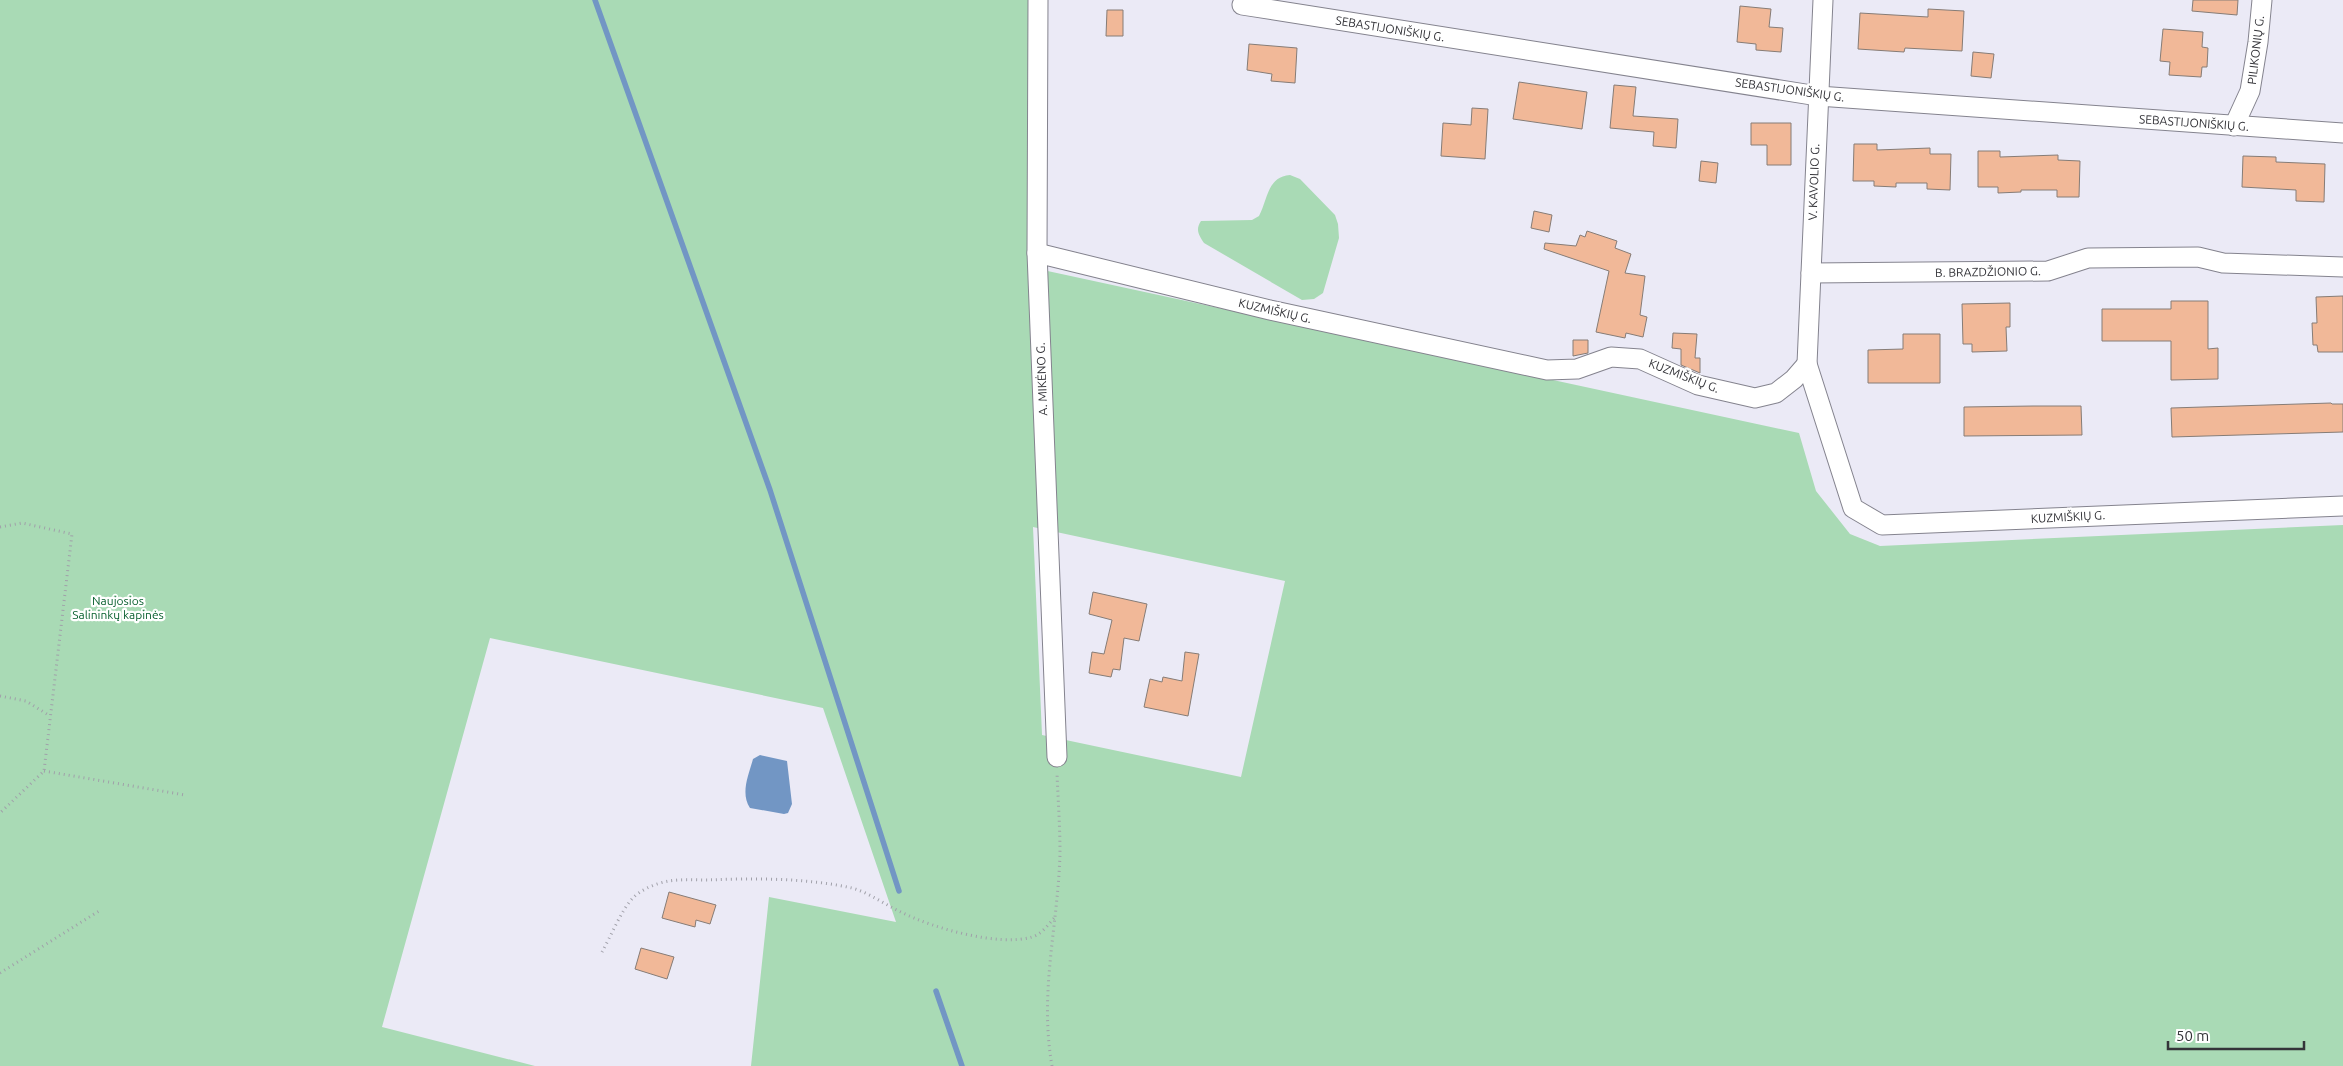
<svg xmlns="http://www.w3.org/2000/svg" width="2343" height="1066" font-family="Ubuntu,sans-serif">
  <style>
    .green { fill: #a9dab5; fill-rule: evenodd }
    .water { fill: #7296c4 }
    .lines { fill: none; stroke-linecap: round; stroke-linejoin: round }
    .stream { stroke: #7296c4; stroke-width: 5.5 }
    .building { fill: #f1b898; stroke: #867c76 }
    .minor-casing { stroke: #84838e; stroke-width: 21 }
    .path { stroke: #a0a0a9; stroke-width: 3; stroke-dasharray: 1 4; stroke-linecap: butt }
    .minor { stroke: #fff; stroke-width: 19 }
    .labels { text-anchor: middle; stroke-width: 4.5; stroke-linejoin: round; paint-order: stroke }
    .street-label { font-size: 12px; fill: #343439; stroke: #fff }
    .park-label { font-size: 12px; fill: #09602f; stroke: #fff }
  </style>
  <rect width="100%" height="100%" fill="#ebeaf6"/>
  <!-- green -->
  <g class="green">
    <path d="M0,0h1030l-1,267 770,166 17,58 34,43 30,12 463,-21v541h-1592l18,-169 127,25 -73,-214 -333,-70 -108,389 153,39h-535zM1033,527l252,54 -44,196 -199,-42z"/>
    <path d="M1290,175l10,4 35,36 3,9 1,14 -16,55 -9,6 -12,1 -98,-57c-5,-8 -9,-13 -3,-22l51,-1 7,-4c9,-17 8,-39 31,-41z"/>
  </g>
  <!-- water -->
  <path class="water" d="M760,755l27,6 5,43 -4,9 -4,1 -34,-6c-10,-15 -1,-34 3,-49z"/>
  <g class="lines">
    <!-- stream -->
    <g class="stream">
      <path d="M595,0l175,490 129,401"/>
      <path d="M936,991l26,75"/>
    </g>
  </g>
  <!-- building -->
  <g class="building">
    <path d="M2193,0h45l-1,15 -45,-4z"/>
    <path d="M1740,6l31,3 -2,18 14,1 -2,24 -25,-2v-6l-19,-2z"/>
    <path d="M1928,9l36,2 -2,40 -57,-3 -1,4 -46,-3 2,-36 68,4z"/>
    <path d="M1107,10h16v26h-17z"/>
    <path d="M2163,29l40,3 -1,15 6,1 -1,19h-5l-1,10 -32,-2 1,-13 -10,-1z"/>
    <path d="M1249,44l48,4 -2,35 -24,-2 1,-7 -25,-4z"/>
    <path d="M1973,52l21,2 -3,24 -20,-2z"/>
    <path d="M1519,82l68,10 -5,37 -69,-10z"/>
    <path d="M1614,85l22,2 -3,29 45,3 -2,29 -23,-2 1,-14 -44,-4z"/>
    <path d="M1472,108l16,1 -3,50 -44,-3 2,-33 28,2z"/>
    <path d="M1751,123h40v42h-24v-20h-16z"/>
    <path d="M1854,144h23v6l53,-2v6h21l-1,36 -23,-1v-6h-31v4l-22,-1v-5h-21z"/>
    <path d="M1978,151h22v6l58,-2v5l22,1 -1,36h-22v-7h-36v2l-23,1v-6h-20z"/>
    <path d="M2243,156l33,1v5l49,2 -1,38 -28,-1v-11l-54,-3z"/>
    <path d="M1701,161l17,2 -2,20 -17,-2z"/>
    <path d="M1534,211l18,4 -3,17 -18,-4z"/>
    <path d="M1587,231l30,10 -2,7 16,6 -6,19 20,3 -5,39 7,2 -4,20 -17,-4 -1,5 -29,-6 13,-61 -65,-22 1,-6 31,3 4,-11 5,2z"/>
    <path d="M2343,296v56h-25l-1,-7h-4l-1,-22h5l-1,-26z"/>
    <path d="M2171,301h37v48l10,-1v31l-47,1v-39h-69v-32h69z"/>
    <path d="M2010,303v24h-4l1,24 -35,1v-8h-9l-1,-40z"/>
    <path d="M1673,333l24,1 -2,24h5v15l-19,-8v-16l-9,-1z"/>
    <path d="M1903,334h37v49h-72v-33l35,-1z"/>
    <path d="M1573,340h15v13l-15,3z"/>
    <path d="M2331,403l1,1h11v28l-171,5 -1,-29z"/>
    <path d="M2033,406h48l1,29 -118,1v-29z"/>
    <path d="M1093,592l54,12 -8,37 -15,-3 -4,32 -7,-1 -2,8 -22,-4 3,-21 12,2 8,-34 -23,-6z"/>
    <path d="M1185,652l14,2 -11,62 -44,-9 6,-28 12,3 1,-5 19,4z"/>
    <path d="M669,892l47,13 -6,19 -14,-4 -1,7 -33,-9z"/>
    <path d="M641,948l33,9 -7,22 -32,-10z"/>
  </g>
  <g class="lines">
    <!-- minor casing -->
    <g class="minor-casing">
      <g id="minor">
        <path d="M1038,0l-1,253 20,504"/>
        <path d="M1242,5l576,91 525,37"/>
        <path d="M2234,126l16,-35 8,-49 4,-42"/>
        <path d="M1037,253l233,57 277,60 30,-1 34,-12 29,2 58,26 57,13 21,-5 18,-14 13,-15 46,144 29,17 461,-19"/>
        <path d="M1811,273l237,-2 40,-13 110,-1 25,6 120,4"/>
        <path d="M1807,364l16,-364"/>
      </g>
    </g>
    <!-- path -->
    <g class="path">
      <path d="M0,527l22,-4 50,11 -28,237 -44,42"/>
      <path d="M0,696l26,5 24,15"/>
      <path d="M44,771l141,24"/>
      <path d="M602,952c9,-16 19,-41 30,-53 9,-10 25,-16 37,-18 13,-2 26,-1 39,-1 45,-2 99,-2 144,8 18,5 33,17 51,25 30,15 96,34 129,24 10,-3 16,-12 23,-20"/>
      <path d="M0,973l99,-62"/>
      <path d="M1052,1066c-13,-75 6,-139 8,-213 0,-27 -2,-54 -3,-80"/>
    </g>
    <!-- minor -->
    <use href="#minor" class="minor"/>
  </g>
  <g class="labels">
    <!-- street labels -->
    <g class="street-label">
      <text transform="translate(1390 29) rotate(9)" y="4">SEBASTIJONIŠKIŲ G.</text>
      <text transform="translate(2256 50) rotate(-83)" y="4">PILIKONIŲ G.</text>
      <text transform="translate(1790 90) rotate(8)" y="4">SEBASTIJONIŠKIŲ G.</text>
      <text transform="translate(2194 123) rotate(4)" y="4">SEBASTIJONIŠKIŲ G.</text>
      <text transform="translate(1814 182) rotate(-88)" y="4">V. KAVOLIO G.</text>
      <text transform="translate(1988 272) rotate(-1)" y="4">B. BRAZDŽIONIO G.</text>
      <text transform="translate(1275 311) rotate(13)" y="4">KUZMIŠKIŲ G.</text>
      <text transform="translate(1684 376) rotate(21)" y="4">KUZMIŠKIŲ G.</text>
      <text transform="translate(1042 379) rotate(-92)" y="4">A. MIKĖNO G.</text>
      <text transform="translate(2068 517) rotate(-3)" y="4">KUZMIŠKIŲ G.</text>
    </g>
    <!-- park labels -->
    <g class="park-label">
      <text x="118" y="605">Naujosios<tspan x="118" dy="14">Salininkų kapinės</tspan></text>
    </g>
  </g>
  <!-- scale -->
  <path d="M2168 1041v8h136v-8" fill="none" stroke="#343439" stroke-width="2.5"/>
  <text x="2176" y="1041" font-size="15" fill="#343439" stroke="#ffffff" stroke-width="4" paint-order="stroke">50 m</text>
</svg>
